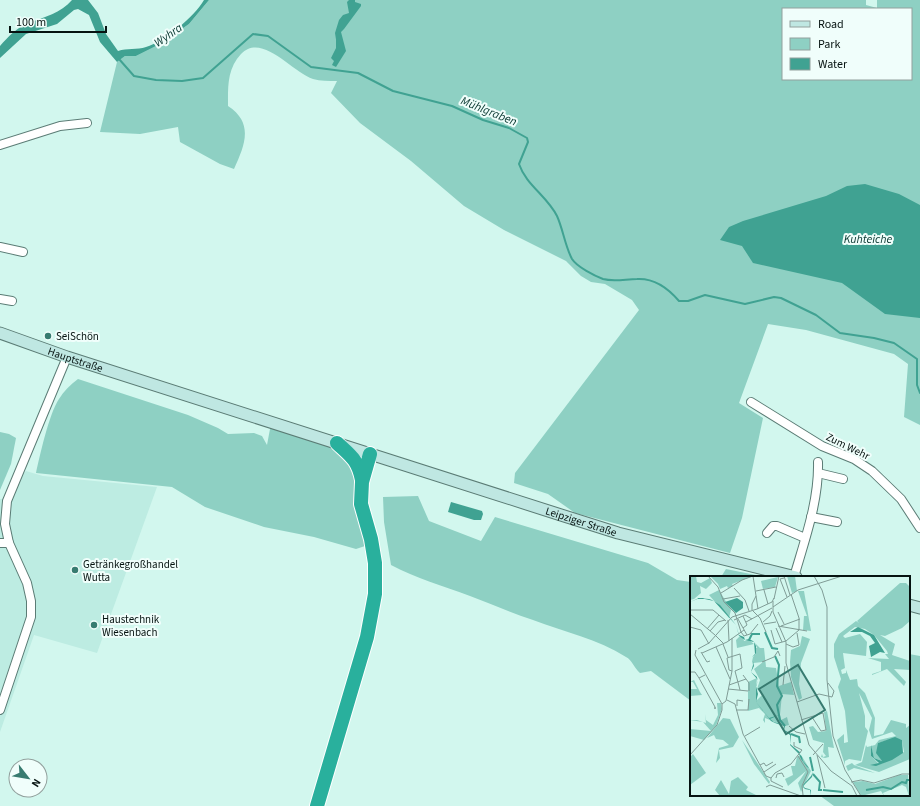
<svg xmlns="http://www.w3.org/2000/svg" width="920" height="806" font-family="'Source Sans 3',sans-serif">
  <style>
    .built { fill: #bdece2 }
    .green { fill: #8ed0c3; fill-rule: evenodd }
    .water { fill: #40a292 }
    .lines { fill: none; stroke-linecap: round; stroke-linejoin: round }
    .stream { stroke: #40a292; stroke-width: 2 }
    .street-casing { stroke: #5b7c75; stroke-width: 10 }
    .secondary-casing { stroke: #5b7c75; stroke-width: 13 }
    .highway-casing { stroke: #fff; stroke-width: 16 }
    .street { stroke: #fff; stroke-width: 8 }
    .secondary { stroke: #bfe7e2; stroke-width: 11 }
    .highway { stroke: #29b09d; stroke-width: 14 }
    .poi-dot { fill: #377b70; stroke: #f0fefb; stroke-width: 1.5 }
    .labels { text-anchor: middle; stroke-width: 4; stroke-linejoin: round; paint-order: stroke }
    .poi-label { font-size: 11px; fill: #061311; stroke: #f0fefb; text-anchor: start }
    .street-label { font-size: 11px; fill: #061311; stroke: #f0fefb }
    .water-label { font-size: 12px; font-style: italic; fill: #07362f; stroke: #f0fefb }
    .inset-river { fill: none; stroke: #40a292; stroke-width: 2 }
    .inset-road { fill: none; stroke: #809c96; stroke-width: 1 }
    .view { fill: #377b70; fill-opacity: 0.15; stroke: #377b70; stroke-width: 2 }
    .inset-edge { fill: none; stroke: #061311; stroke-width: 2 }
  </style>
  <rect width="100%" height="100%" fill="#d2f7ee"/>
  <!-- built -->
  <path class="built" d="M26,471l17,5 114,11 -60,166 -63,-18 -34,97v-233h3z"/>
  <!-- green -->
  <g class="green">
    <path d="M209,0h657v5l11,3v-8h43v425l-16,-8 4,-53 -14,-10 -88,-24 -38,-6 -29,79 24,15 -21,100 -12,35 -155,-40 -27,-19 -34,-11 1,-10 124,-163 -7,-10 -27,-16 -14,-2 -10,-6 -15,-15 -62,-31 -40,-24 -53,-45 -51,-38 -29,-30 6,-12c-8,0 -17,0 -24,-2 -21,-7 -51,-47 -72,-25 -14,15 -13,33 -13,52 26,17 17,39 6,63l-14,-5 -40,-22 -2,-15 -38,7 -40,-2 17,-70 8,-6h11l24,-12 29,-20zM783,9h128v70h-128z"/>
    <path d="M78,379l110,36 30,13 10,6 26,-1 8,3 5,9 3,-16 4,-2 53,17 15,9 13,14 10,79 -9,3 -42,-12 -50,-10 -59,-20 -33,-20 -136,-14c4,-18 13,-59 23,-74 5,-8 11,-14 19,-20z"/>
    <path d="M0,432l9,2 7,4 -5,26 -11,26z"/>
    <path d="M418,496l11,25 52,20 14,-24 153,46 29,17 14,2v119l-40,-30 -11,2c-6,-5 -8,-13 -14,-16 -28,-18 -62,-25 -93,-37 -21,-7 -42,-16 -63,-24 -27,-10 -54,-18 -79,-31l-7,-43 -1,-25z"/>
    <path d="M726,569l39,8h-44z"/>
    <path d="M909,654l11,2v150h-86l-15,-11h90z"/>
  </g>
  <!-- water -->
  <g class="water">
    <path d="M72,0h16l10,13 8,21 12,17c9,-3 19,-1 28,-4 19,-6 48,-30 58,-47h5l-20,24 -29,20 -24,12h-11l-8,6 -17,-20 -11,-27 -11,-6 -4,1 -17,14 -31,10 -26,24v-12c8,-9 17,-19 29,-23 15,-6 32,-10 43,-23z"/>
    <path d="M349,0h6v2l6,2v2l-17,23 -3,3 5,19 -10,16 -4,-2 2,-4 -3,-3 6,-12 -2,-13 4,-13 4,-5 6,-2 -2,-11z"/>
    <path d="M865,184l34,10 21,11v113l-35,-4 -43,-31 -89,-20 -11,-17 -22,-6 9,-13 14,-6 83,-25 21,-10z"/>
    <path d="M451,502l31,9 1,3 -2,6h-7l-26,-8z"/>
  </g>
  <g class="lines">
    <!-- stream -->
    <g class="stream">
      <path d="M337,49v-10"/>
      <path d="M119,59l15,17 22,4 26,1 21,-3 50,-44 15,2 43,31 47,6 35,18 59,15 31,14 26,8 18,10 1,4 -9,22c7,21 28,32 38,52 6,13 8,30 15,43 5,8 23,17 31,20 11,3 23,0 34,0 17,-1 31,9 42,22h9l17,-6 40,9 29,-7 7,1 35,17 24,18 34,5 20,5 23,16v26l3,8"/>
    </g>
    <!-- street casing -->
    <g class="street-casing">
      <g id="street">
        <path d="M0,145l60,-19 27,-3"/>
        <path d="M0,247l23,5"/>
        <path d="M0,299l12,2"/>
        <path d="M751,402l71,44 32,13 18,12 29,28 19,29"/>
        <path d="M818,473l25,6"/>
        <path d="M811,517l26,5"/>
        <path d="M767,533l6,-7h4l28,12"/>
        <path d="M0,543h9"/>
        <path d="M794,577c11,-38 25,-76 24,-115"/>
        <path d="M0,710l31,-93v-16l-4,-18 -18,-40 -4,-19 2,-23 60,-144"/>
      </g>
    </g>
    <!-- secondary casing -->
    <g class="secondary-casing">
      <g id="secondary">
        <path id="s1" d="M0,333l67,24 494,158 57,18 178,44"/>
        <path d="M909,605l11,3"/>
      </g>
    </g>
    <!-- highway casing -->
    <g class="highway-casing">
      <g id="highway">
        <path d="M337,443c14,13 21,17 25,37"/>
        <path d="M317,806l50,-169 8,-43v-31l-4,-24 -10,-35 1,-22 8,-28"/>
      </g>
    </g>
    <!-- street -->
    <use href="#street" class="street"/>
    <!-- secondary -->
    <use href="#secondary" class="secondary"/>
    <!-- highway -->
    <use href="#highway" class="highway"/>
  </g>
  <!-- markers -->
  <g class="poi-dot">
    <circle cx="48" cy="336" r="4"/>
    <circle cx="75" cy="570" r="4"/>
    <circle cx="94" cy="625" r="4"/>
  </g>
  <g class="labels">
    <!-- poi labels -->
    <g class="poi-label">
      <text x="56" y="340">SeiSchön</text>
      <text x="83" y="568">Getränkegroßhandel<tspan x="83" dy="13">Wutta</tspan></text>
      <text x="102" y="623">Haustechnik<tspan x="102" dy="13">Wiesenbach</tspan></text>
    </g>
    <!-- street labels -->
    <g class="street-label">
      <text dy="4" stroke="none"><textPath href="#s1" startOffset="80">Hauptstraße</textPath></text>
      <text transform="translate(848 446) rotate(26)" y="4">Zum Wehr</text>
      <text dy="4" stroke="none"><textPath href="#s1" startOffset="611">Leipziger Straße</textPath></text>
    </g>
    <!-- water labels -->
    <g class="water-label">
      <text transform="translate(168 35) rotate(-35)" y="4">Wyhra</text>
      <text transform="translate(489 111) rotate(22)" y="4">Mühlgraben</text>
      <text x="868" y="243">Kuhteiche</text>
    </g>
  </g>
  <!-- overview -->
  <g transform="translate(690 576)">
    <rect width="220" height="220" fill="#d2f7ee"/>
    <path d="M0,0h6l1,6 4,1 9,-5 2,5 -6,6 -6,-3 1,7 -7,6 -4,1zM20,0h43l-21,8 1,2 -5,2 -1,-2 -7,3 -2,-5zM97,0h8l2,15 -5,2zM88,1l-3,10 -12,2 -2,-8zM210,7h6l4,4v34l-8,7 -17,8 -5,-1 15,9 -3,11 18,6v9l-16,-1 12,13 -2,4 -17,-17 -15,6 14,48 -14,-48v-1l9,-3v-9l-13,-4 21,1 -4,-5h3l-1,-3 -13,-16 -9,-6 -10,-2 -12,9 2,2 15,-4 7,8 -1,14 -23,-3 2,15 -4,2 1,4 4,-1v-3l4,10 7,-1 1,7 7,7 10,25 -1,18 9,-2 8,-14 15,4v4l4,-3v34l-31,13 -24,-7 7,-3 4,-17 1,2 8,-2 4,-5 17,-4 -4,-4 -20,7 -3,-9 3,-12 -13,-25 6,23v11l3,4 -7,30 -12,-2 -4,2v4l-8,-25 7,-6v9l4,-1 -3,-31 -7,-24 3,-8 -7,-22v-13l5,-10 17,-13 3,2 -2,-2zM205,162l7,2 2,12 -23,12 -10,1 8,-1 -8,-8v-10l3,12 8,3 -4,-7v-11zM29,14l12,20 -2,8 -20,-23zM108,15h6l7,40 -8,-1 1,-14h3zM112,60l8,3 -9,24 -2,21 3,14 -3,2 -8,-23 -1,-15 1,-12 9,-4zM49,61h4l1,4 5,-1 5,4 -17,4 -1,-8zM65,67l5,5h4l2,19 10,1 3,18 12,-4 3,13 -12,-1 -2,21 1,5 6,-3 2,8 -4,1 -20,-8v5l-2,-3 2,-6 -6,-6 -11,3v-29l9,-4 -1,10 1,6 -1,7 6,-6 -5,-6 3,-9 -6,-11 9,-7 -10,1v-6l3,-3 -1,-6h2zM4,104l6,12 2,3 -12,1v-7h7l-4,-7h-3zM27,127h4l1,6 -6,17 -12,14 -14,-4v-7l21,2 -8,-9 -13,-2h7l9,3 -1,-9 5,-5 -5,5 1,6 7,5 5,-10zM137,135l7,37 -6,-1 1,10 -4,1 -4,-1 1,-3 1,3 3,-1 -3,-4 1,-9 -11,-3 -4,-13 4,-1 5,6 8,-1 -2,-19zM33,142l7,1 9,18 -6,10 -14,3 1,8 -4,5 3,-15 10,-3 -6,-5 -7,-1 -2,-4 -7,3zM52,164l28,42 -1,2 -15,-20zM3,178l13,19 -16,12v-28zM111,179l10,16 -10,21 -3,-9 8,-12 -18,15 -3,-7 8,-4 -2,-9h4l2,-9zM162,187l2,2 21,8 -21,-5 -6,3 -2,-5zM209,199h9l1,21 -3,-9 -4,-2 -19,8 1,3 -3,-5 -20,5 -8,-14 10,-1 12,3zM48,201l10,10 -2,3 12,6h-38l-5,-6 6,-10 8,14 2,-13z" fill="#8ed0c3" fill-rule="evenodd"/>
    <path d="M9,22l10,1 3,1 8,5 16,20 3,10 5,2 1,3 4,-1 4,2 1,1 2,4v7l-1,2 -3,2 2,9 -3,6 6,5v1l1,2 -2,6 2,8 -2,8 13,16 10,-3 -9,4 4,3 7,2 4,2 -1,4 6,3 1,1 -1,10 11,9h-2l3,4 1,4 6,7v3l4,1 -1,5 -9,9 2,2 4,1 2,1 -1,6v-6l-5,-1 -2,-2v-2l8,-9 2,-4 -4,-1v-3l-2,-1 -6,-8 -2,-5 -9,-9v-10l-7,-5 1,-4 -9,-3 -4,-2 -15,-19v-15l2,-7 -7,-8 2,-7 -1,-8 3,-3 -1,-12 -9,-2 -6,-4 -3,-11 -22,-24 -14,-3 -10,4zM47,22l6,4v6l-7,5 -11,-11zM168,51l16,8 11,18 -5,-1 -9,5 -2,-11 6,-3 -5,-7 -8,-4h-12zM205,161l7,3 1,13 -11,7 -16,6 -6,-1 9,-2 -8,-7v-11l3,13 8,3 -6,-8 2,-10z" fill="#40a292"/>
    <path class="inset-river" d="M75,56l7,16 6,1M59,64l3,-6h8M85,80l4,9 -2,21 5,10 -5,9 3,15 5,6M101,158l8,3 1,6M120,181l3,14M123,198l7,8 -1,8h3M133,214l20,2M176,214l17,-3 8,2 11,-7 4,1 1,-3h3"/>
    <path class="inset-road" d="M18,0l10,11 6,15 11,11 6,19M63,0l5,33M94,0l6,19M124,0l8,14 5,17v73l6,56 12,34 16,26M94,2l-4,1 7,18M44,12l11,12 4,11M74,14l4,14M66,15l20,-4M31,17l21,-13 11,-4M101,18l8,24v12M33,23l17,-3M84,23l5,-23M83,25v11l13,30v21l11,39M83,31l25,-17 44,-14M0,34h23l13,11M62,34v-6l4,-8M63,35l7,7 6,14M88,36l6,12M0,38l25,21M48,43l9,16M38,44l1,21M44,44l11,-5 7,4M56,46l26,-14M73,46l7,-6 2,-5M74,48l12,-2M88,50l29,5M91,50l19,-7M0,51l11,3 8,14M53,52l4,-3 -4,-9M86,52l6,14M17,53l12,-14M81,54l4,14 11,-3 13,-11M20,55l8,-9 7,-2M51,56l3,4 6,-2 8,-10M25,59l9,9M33,68l5,13M96,68l7,3 6,-2 -2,-12M26,71l14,32M8,73l11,-6 23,-26 25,-8 15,-7 2,-4M11,76l6,10 3,-1M12,77l25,-11 17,-12M72,86l12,-5 4,-6 2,5M42,95l-3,-1 -2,-12 13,-4 2,14 -7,3M45,95l5,19M0,96h5l4,6M15,99l-6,3 16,29v2v-2M53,99l6,8v8M39,109l17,-6M93,109l2,-19M38,113l20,2M37,124l8,4 8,30 23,42 5,2M107,126l12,43 22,26 21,15 5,10M107,126l22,-8 13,3 2,-6 -6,-8M32,128l4,-3 6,-30v-33M47,130v-6l6,1M46,134h12l1,-11M111,144l22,-7 3,17 -5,1 -9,-14M99,150l7,6 9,2M55,160l15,-9M104,166v4l8,4M0,179l27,-30 5,-15v-6l-27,-49 1,-5M123,179l10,-11M127,179l8,33M108,180l10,16 -6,14 1,9M70,189l4,-2 2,3 7,-4M74,196l12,-8M81,202l4,-5 16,-9 11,-14M81,202v3l12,6M86,202l1,-4 5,-1 2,4M161,206l10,-2 13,3 28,-9h8M76,211l4,-2 31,11"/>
    <path class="view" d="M108,89l27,45 -39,24 -27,-45z"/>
    <rect width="220" height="220" class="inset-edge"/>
  </g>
  <!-- legend -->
  <rect x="782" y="8" width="130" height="72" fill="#f0fefb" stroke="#92a09d"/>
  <rect x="790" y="21" width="20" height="6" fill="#bfe7e2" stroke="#92a09d"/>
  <text x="818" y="28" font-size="12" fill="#061311">Road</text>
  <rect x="790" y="38" width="20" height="12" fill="#8ed0c3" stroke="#92a09d"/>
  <text x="818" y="48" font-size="12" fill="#061311">Park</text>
  <rect x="790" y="58" width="20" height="12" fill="#40a292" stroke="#92a09d"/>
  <text x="818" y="68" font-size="12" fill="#061311">Water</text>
  <!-- north arrow -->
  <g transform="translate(28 778) rotate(121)"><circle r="19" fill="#f0fefb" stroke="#92a09d"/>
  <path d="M0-3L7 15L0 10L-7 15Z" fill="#377b70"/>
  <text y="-6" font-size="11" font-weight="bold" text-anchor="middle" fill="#061311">N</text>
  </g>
  <!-- scale -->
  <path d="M10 26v6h96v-6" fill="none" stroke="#061311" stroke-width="2"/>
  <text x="16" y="26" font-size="12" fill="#061311" stroke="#f0fefb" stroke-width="3" paint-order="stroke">100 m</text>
</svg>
